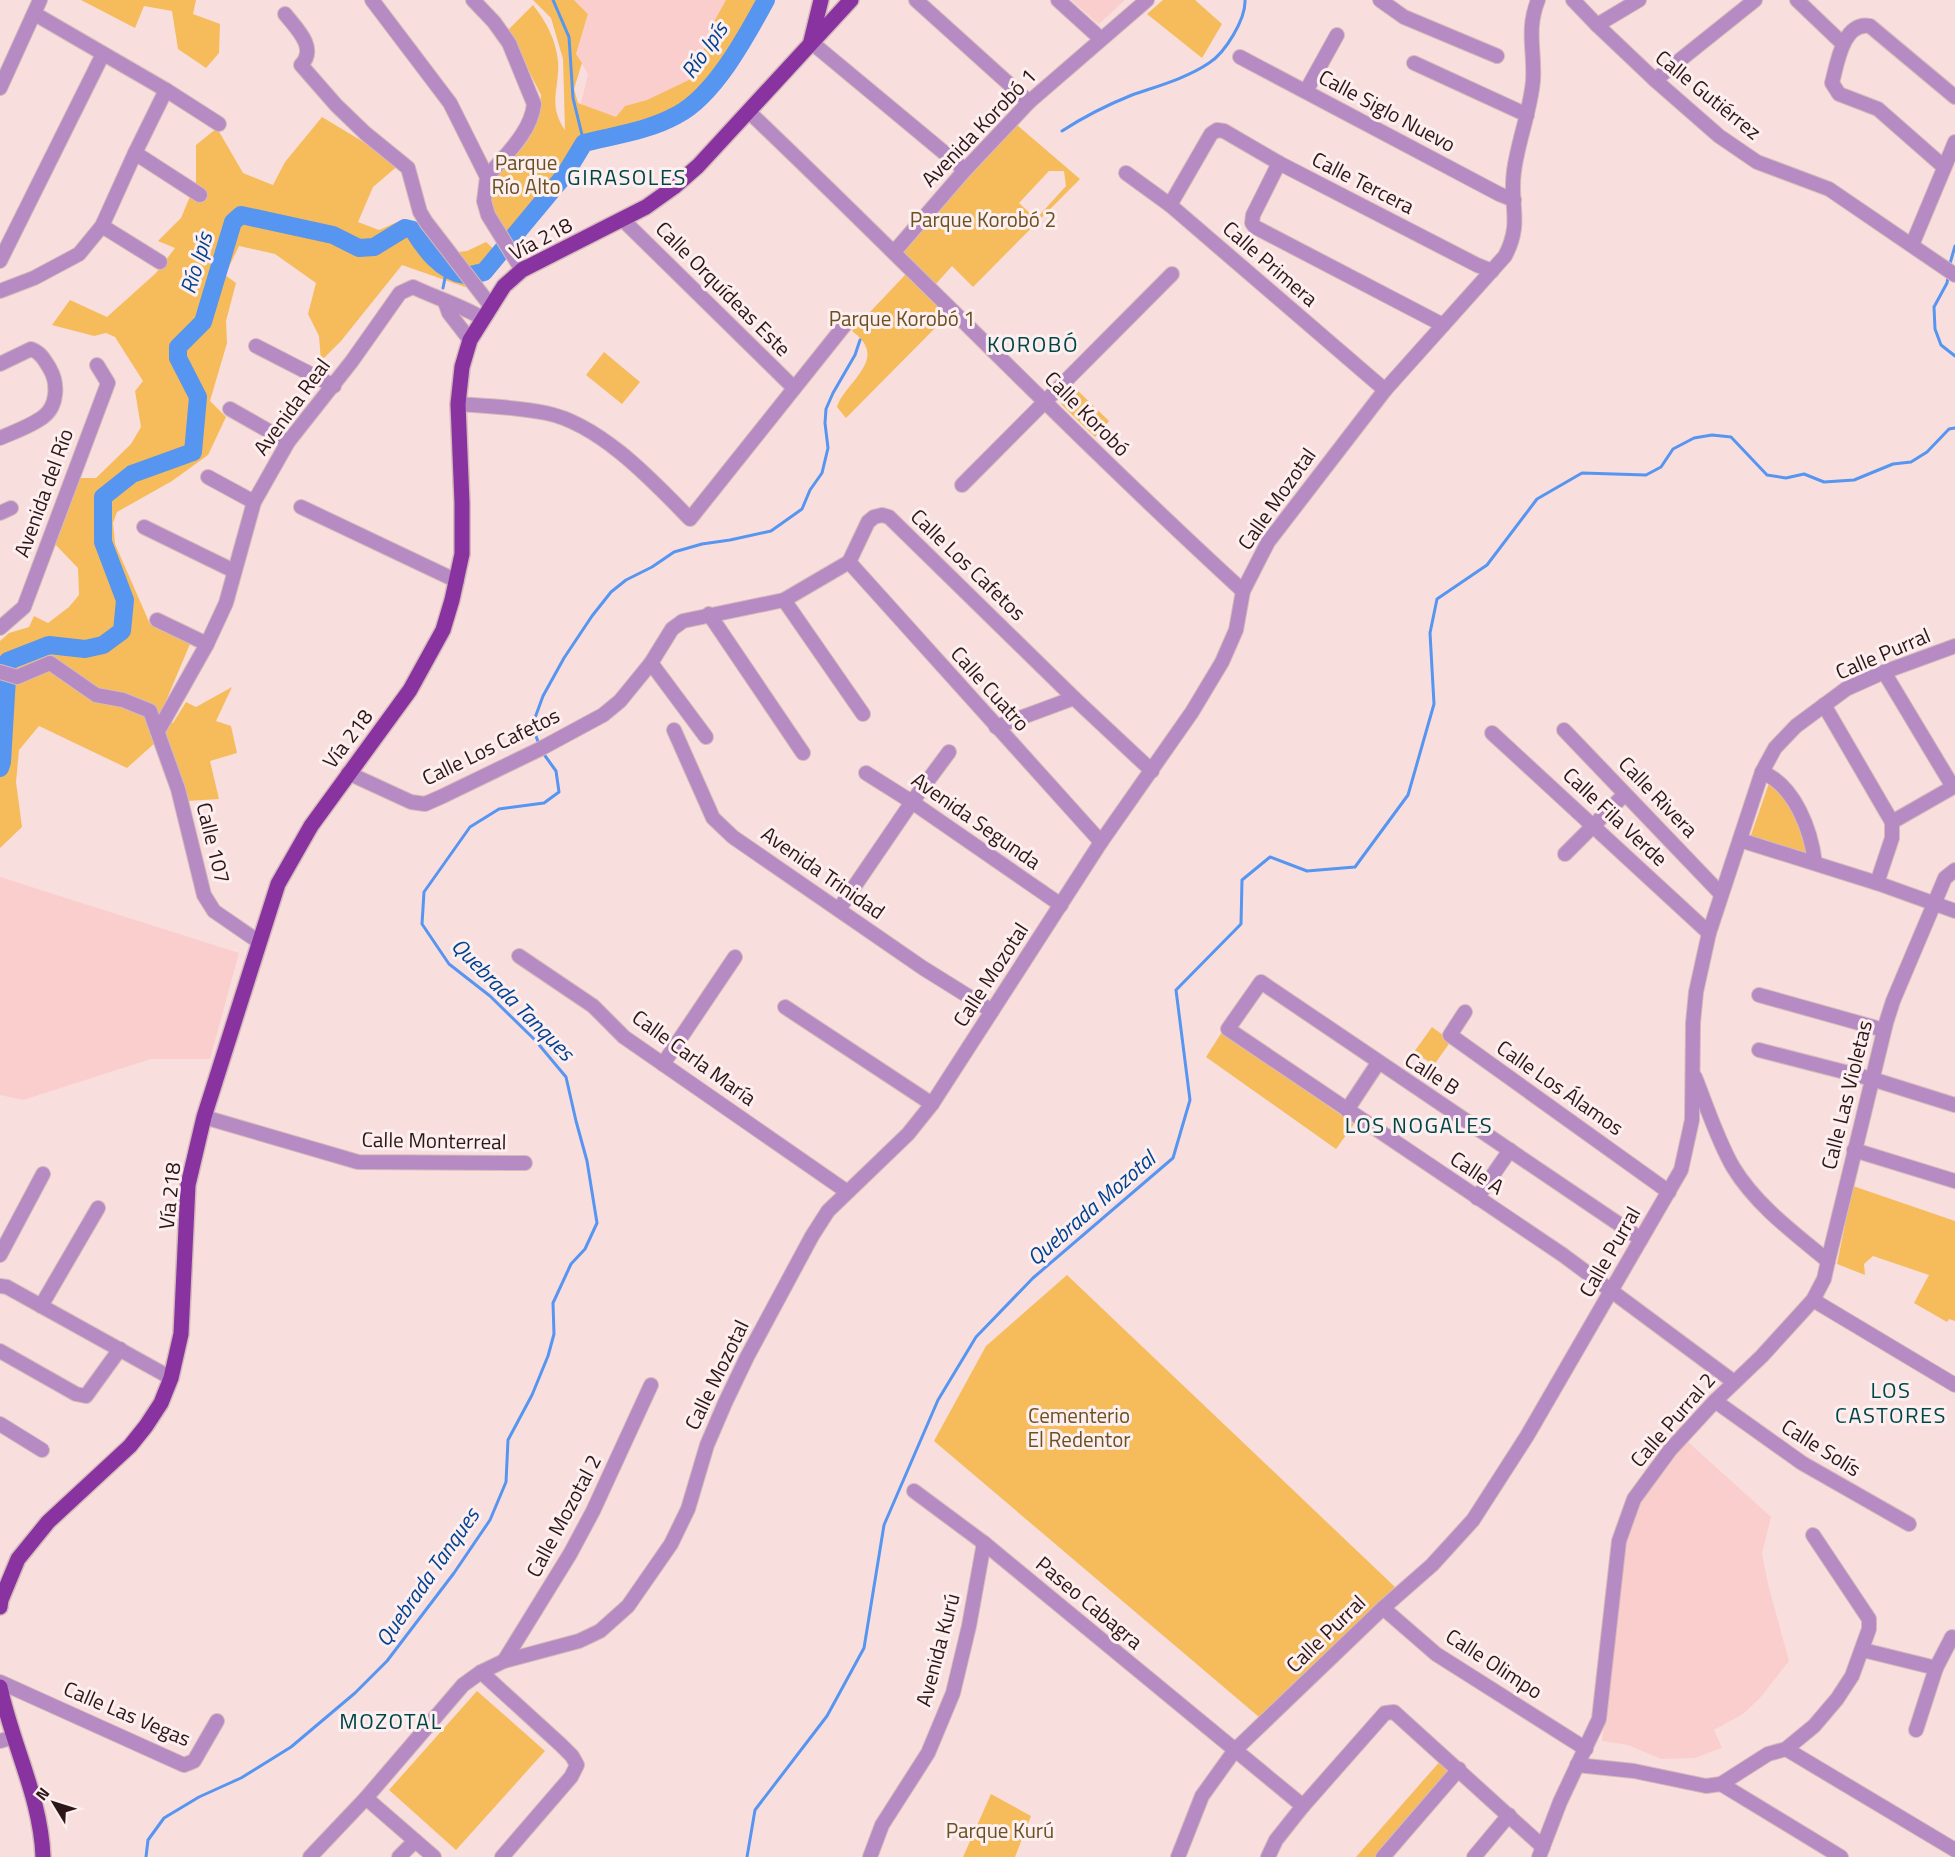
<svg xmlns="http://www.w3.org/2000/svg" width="1955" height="1857" font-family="'Titillium Web',sans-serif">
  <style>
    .built { fill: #fbcece }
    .green { fill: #f6bc5b; fill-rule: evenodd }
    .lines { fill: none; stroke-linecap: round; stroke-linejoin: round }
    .stream { stroke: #5695f0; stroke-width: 3 }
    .river { stroke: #5695f0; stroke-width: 18 }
    .minor-casing { stroke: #d4baba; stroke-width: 16 }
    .major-casing { stroke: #d4baba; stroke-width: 18 }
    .minor { stroke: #b68ac3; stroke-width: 14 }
    .major { stroke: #8933a1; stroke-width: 15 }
    .labels { text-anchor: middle; stroke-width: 6; stroke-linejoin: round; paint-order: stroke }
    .street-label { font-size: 21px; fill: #2d1617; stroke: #fdefef }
    .park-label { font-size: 21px; fill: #6b5021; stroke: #fdefef }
    .water-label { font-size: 22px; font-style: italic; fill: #004292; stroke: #fdefef }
    .neighbourhood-label { font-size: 22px; letter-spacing: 1.5px; fill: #004546; stroke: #fdefef }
  </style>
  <rect width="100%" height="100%" fill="#f9dede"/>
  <!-- built -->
  <g class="built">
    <path d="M574,0h171l-67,102 -75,18 -23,-12 8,-34 -12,-20 12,-40z"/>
    <path d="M1071,0h54l-26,24z"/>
    <path d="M0,877l239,76 -29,106h-59l-128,41 -23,-5z"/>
    <path d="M1687,1441l84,76 -9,37 6,30 21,77 -29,37 -17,16 -29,16 8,18 -27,10 -34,1 -33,-14 -26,-4 14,-135 11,-72 11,-30z"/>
  </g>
  <!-- green -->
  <g class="green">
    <path d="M81,0h115l-3,14 27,10 -1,29 -13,15 -28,-19 -6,-38 -28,-5 -9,22z"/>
    <path d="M533,0h41l14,14 -12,40 6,9 -8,26 4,14 38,14 9,-11 22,-6 46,-22 22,-58 11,-20h31l-6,28 -43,63 -29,24 -33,14 -32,3 -29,17 -13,22 -43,50 -14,25 -6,-10 -2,2c-5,-10 -15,-23 -17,-34 -6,-24 30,-54 41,-73 6,-11 9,-24 10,-36l-33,-65 25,-25c13,16 23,35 25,56 2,28 -11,43 7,69l-2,-71 -12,-41z"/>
    <path d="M1163,0h32l27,24 -20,34 -55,-44z"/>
    <path d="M322,117l78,47 -27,23 -15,35 21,8 25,-11 10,3 35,31 18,-2 19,-9 18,16 -39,29 -63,-22 -61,76 -20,20 -2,-25 -11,-22 8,-31 -41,-29 -36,-8 -14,29 11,8 -10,38 1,22 -17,58 16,16 -18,38 -36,26 -55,31 -4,11 2,21 35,80 40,20 -30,71 13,8 13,-21 10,5 36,-20 -16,34 15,5 6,27 -27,8 9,38 -32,2 -31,-59 -29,26 -88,-42 -20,24 -3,32 6,45 -22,21v-207l9,-8 20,-6 5,-11 14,7 21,-16 10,-12 -1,-27 -28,-29 25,-61h21l35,-34 10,-17 -6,-36 8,-10 -28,-44 -9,-4 -12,3 -42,-11 18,-25 37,17 49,-44 19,-25 -17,-7 23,-23 15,-36v-37l21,-17 26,45 30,12 12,-23z"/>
    <path d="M1017,125l63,54 -107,108 -21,-21 -17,19 -31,-30v-9zM1049,171h15l2,15 -30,33 -17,-16z"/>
    <path d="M906,274l42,41 -102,103 -9,-11c5,-19 40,-41 28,-62 -2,-5 -8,-10 -13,-14z"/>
    <path d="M604,352l36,30 -18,22 -36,-29z"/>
    <path d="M1076,389l33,32 -14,16 -34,-33z"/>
    <path d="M1769,783c26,13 33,47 41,74l-60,-19z"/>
    <path d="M1432,1027l19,14 -17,24 -20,-13z"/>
    <path d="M1222,1032l132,92 -18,25 -130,-92z"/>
    <path d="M1853,1186l102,35v100l-6,-2 -2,3 -33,-19 15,-28 -56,-19 -9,8 1,11 -28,-11z"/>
    <path d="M1067,1275l328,312 -136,130 -325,-276 52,-95z"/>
    <path d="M477,1691l68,60 -89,99 -67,-60z"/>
    <path d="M1442,1759l10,9 -77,89h-19z"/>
    <path d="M991,1794l40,22 -16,41h-52z"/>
  </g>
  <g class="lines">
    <!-- stream -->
    <g class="stream">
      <path d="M553,0l16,37 4,61 11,45"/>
      <path d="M1062,131c23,-15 45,-26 70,-36 26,-9 55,-17 77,-32 16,-10 37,-44 36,-63"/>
      <path d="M1949,267l6,-21"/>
      <path d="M1948,277l-1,6 -13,24 1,22 6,16 14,11"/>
      <path d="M443,288l4,-20"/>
      <path d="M539,744l-7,-18 11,-30 21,-38 28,-42 19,-24 15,-12 26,-13 22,-15 28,-8 28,-4 41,-9 31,-22 8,-19 12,-17 6,-25 -3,-25 1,-14 7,-16 22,-38 5,-15"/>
      <path d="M146,1857l2,-17 16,-22 35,-21 42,-19 50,-31 64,-54 32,-32 67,-88 36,-53 16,-38 2,-42 24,-45 16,-39 6,-22 -1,-31 18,-39 14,-15 12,-26 -10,-62 -11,-40 -10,-44 -31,-37 -45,-44 -41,-32 -27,-40 2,-32 46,-65 29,-18 45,-6 15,-11 -3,-21 -13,-18"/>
      <path d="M747,1857l8,-47 72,-94 37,-68 20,-123 54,-125 38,-63 57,-59 140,-120 17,-58 -14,-110 65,-66 1,-44 28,-23 37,14 48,-4 53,-72 26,-91 -4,-71 7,-34 50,-34 50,-66 45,-26 64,2 15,-8 12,-18 21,-11 18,-3 19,2 36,38 19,3 18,-4 20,8 30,-2 39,-16 18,-2 16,-10 22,-23 6,-1"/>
    </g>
    <!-- river -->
    <path class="river" d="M0,768l2,-6 6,-101 41,-16 36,4 18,-4 19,-14 3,-31 -22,-58v-45l29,-23 61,-22 5,-55 -20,-39v-11l25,-25 30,-100 8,-7 92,20 26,13 15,-1 31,-19 8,2c11,18 28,42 52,45 5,1 13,-2 19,-3l80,-96 20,-33c32,-8 64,-12 93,-28 37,-19 69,-78 89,-115"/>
    <!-- minor casing -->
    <g class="minor-casing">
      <g id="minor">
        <path d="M372,0l78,103 37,74 -3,24 4,14 34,55"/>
        <path d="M473,0l21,22 15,21 25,61c-3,29 -30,52 -47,73"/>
        <path d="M916,0l113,102"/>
        <path d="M1058,0l43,39"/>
        <path d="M1380,0l24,17 93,39"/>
        <path d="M1573,0l24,25 58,55 64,56 38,26 72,27 126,86"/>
        <path d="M1797,0l46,44"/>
        <path d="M35,14l131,76 53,34"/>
        <path d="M285,14c11,14 33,34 16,51l35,40 29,28 43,35 12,44 6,10 64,83"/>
        <path d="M1597,25l42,-25"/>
        <path d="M811,42l154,128"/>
        <path d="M1240,57l259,137 15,6"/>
        <path d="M1414,63l113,52"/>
        <path d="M1655,80l100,-80"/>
        <path d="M0,88l40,-88"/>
        <path d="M1306,91l31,-56"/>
        <path d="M749,112c166,158 325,324 494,479"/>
        <path d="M135,153l65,42"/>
        <path d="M1279,163l-26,52 -1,8 3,4 188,98"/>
        <path d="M1944,167l-66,-58 -39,-15 -7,-11c5,-19 11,-62 38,-57l85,71"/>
        <path d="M1126,173l44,32 215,185"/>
        <path d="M1170,205l41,-71 6,-4 7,1 55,32 198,102 15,6"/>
        <path d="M623,220l171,168"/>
        <path d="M102,226l58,36"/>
        <path d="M1912,245l43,-103"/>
        <path d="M894,252l71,-82 64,-68 118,-102"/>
        <path d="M0,261l103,-207"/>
        <path d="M0,291l34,-13 45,-24 23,-28 33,-73 31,-63"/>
        <path d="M445,302l4,11 21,27"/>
        <path d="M256,346l78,40"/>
        <path d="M0,364l31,-15c10,4 13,10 19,20 8,14 8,37 -7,48 -12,9 -29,15 -43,21"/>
        <path d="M458,404c29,2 59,3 88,9 54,11 107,68 144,106l158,-198"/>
        <path d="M230,409l58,33"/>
        <path d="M208,477l46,25"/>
        <path d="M962,485l210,-211"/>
        <path d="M301,507l156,74"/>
        <path d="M0,513l11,-5"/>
        <path d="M144,527l90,44"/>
        <path d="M849,562l252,280"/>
        <path d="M784,600l79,114"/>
        <path d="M709,614l94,139"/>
        <path d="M157,620l50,24"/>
        <path d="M0,628l24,-21 84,-224 -11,-18"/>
        <path d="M651,663l55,74"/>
        <path d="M0,672l17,5 33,-14 46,32 27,5 27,11 28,78 26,106 10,16 45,31"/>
        <path d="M1884,672l69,115"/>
        <path d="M1824,705l68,117v16l-15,45"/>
        <path d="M996,727l78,-29"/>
        <path d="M674,730l39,88 20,19 190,131 69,43"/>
        <path d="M1564,730l157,164"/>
        <path d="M158,731l49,-87 19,-41 28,-101 34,-60 64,-81 48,-68 13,-6c23,11 47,18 69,31"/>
        <path d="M1492,733l217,200"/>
        <path d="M1762,772c33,14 49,58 53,91"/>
        <path d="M348,773l63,29 14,2 18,-8 97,-47 63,-34 17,-14 31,-38 21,-34 11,-8 101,-21 65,-38 19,-40 6,-5 8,-2 7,2 185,181 78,73"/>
        <path d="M866,773l46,29 149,103"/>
        <path d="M1892,822l63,-36"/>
        <path d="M1740,840l137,43 78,28"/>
        <path d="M1565,854l55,-55"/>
        <path d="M839,909l73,-107 37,-50"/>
        <path d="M519,956l74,50 31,31 222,154"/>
        <path d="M1759,995l125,35"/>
        <path d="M785,1007l147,97"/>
        <path d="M1465,1012l-15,23 219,157"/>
        <path d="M1759,1050l113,29 83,26"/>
        <path d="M663,1064l72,-107"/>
        <path d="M1347,1110l31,-47"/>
        <path d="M204,1117l154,45 167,1"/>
        <path d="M1854,1150l101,31"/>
        <path d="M1477,1198l33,-48"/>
        <path d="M1641,1239l-380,-257 -33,47 335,226 171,127"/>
        <path d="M0,1255l43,-81"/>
        <path d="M1828,1261l58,-238 7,-22 52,-123 10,-8"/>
        <path d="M0,1286l7,1 164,91"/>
        <path d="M1813,1300l142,85"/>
        <path d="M41,1306l57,-98"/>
        <path d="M0,1351l76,43 10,2 34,-47"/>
        <path d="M1715,1401l87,62 107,61"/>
        <path d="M0,1424l42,26"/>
        <path d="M914,1491l70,52 319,263"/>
        <path d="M1383,1608l53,46 150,95"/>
        <path d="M1863,1650l73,18 -20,62"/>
        <path d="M504,1661l66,-107 23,-43 58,-126"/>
        <path d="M1936,1668l16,-31"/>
        <path d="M481,1672l80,73 11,11 5,9 -6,12 -69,80"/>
        <path d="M0,1682l184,83 10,-4 23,-40"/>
        <path d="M0,1741l14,-4"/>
        <path d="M1786,1749l169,101"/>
        <path d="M1577,1765l57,6 72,15 15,-2 47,-30 18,-5 28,-23 23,-27 15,-23 17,-47v-10l-56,-84"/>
        <path d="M1721,1784l120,73"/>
        <path d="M366,1798l68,59"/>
        <path d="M310,1857l56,-59 97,-113 18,-13 23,-11 75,-20 21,-10 28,-25 43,-62 17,-35 19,-64 18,-42 22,-46 65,-121 16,-25 80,-77 24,-30 169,-262 91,-130 30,-50 14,-32 7,-39 25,-49 117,-152 120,-134c18,-34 4,-51 9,-85 4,-30 16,-59 19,-90 2,-30 -7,-51 5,-81"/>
        <path d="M399,1857l16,-16"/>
        <path d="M870,1857l12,-32 46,-72 25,-60 16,-67 15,-83"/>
        <path d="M1178,1857l24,-61 33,-46 148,-142 49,-43 41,-45 54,-84 154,-266 11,-50 1,-97 3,-31 13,-59 53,-161 13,-24 21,-22 50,-37 38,-17 71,-26"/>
        <path d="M1268,1857l8,-17 27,-34 82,-93 9,-1 149,135"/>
        <path d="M1383,1857l76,-88"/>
        <path d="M1474,1857l35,-42"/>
        <path d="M1539,1857l21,-55 39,-83 20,-178 15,-42 36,-49 45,-49 47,-45 51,-56 11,-21 4,-18c-34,-28 -72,-56 -95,-94 -16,-28 -26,-60 -38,-90"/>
      </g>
    </g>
    <!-- major casing -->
    <g class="major-casing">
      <g id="major">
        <path d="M811,41l10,-41"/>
        <path d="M0,1607l1,-7 17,-41 30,-37 82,-76 16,-20 15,-23 10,-25 10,-44 7,-149 16,-68 74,-233 33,-58 99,-136 33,-60 9,-30 10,-46v-51l-4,-99 4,-37 8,-27 34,-54 18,-16 124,-63 28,-20 24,-21 153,-166"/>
        <path d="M0,1687c12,57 41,111 43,170"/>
      </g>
    </g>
    <!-- minor -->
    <use href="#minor" class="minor"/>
    <!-- major -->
    <use href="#major" class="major"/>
  </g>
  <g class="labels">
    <!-- street labels -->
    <g class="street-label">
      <text transform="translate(1708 95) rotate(39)" y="7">Calle Gutiérrez</text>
      <text transform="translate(1387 111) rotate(28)" y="7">Calle Siglo Nuevo</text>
      <text transform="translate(979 128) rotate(-46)" y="7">Avenida Korobó 1</text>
      <text transform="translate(1363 183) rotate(27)" y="7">Calle Tercera</text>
      <text transform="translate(541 239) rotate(-28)" y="7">Vía 218</text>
      <text transform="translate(1270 264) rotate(41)" y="7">Calle Primera</text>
      <text transform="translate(723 289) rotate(45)" y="7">Calle Orquídeas Este</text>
      <text transform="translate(292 407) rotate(-54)" y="7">Avenida Real</text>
      <text transform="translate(1087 414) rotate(45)" y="7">Calle Korobó</text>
      <text transform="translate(44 493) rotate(-70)" y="7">Avenida del Río</text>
      <text transform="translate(1277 499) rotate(-55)" y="7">Calle Mozotal</text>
      <text transform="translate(968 565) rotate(44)" y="7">Calle Los Cafetos</text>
      <text transform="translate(1883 654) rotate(-23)" y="7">Calle Purral</text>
      <text transform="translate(990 689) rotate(48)" y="7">Calle Cuatro</text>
      <text transform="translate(348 739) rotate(-53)" y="7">Vía 218</text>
      <text transform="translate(491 747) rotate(-26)" y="7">Calle Los Cafetos</text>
      <text transform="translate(1658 797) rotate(46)" y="7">Calle Rivera</text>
      <text transform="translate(1615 817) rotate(43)" y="7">Calle Fila Verde</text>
      <text transform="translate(976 821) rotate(35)" y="7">Avenida Segunda</text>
      <text transform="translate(213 843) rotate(76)" y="7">Calle 107</text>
      <text transform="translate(823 873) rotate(35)" y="7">Avenida Trinidad</text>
      <text transform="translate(991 975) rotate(-57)" y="7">Calle Mozotal</text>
      <text transform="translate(694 1058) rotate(36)" y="7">Calle Carla María</text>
      <text transform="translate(1432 1074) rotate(33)" y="7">Calle B</text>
      <text transform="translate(1560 1088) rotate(35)" y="7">Calle Los Álamos</text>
      <text transform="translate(1847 1095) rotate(-76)" y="7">Calle Las Violetas</text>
      <text transform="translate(434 1141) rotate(1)" y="7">Calle Monterreal</text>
      <text transform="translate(1477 1173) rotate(34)" y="7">Calle A</text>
      <text transform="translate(170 1196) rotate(-84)" y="7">Vía 218</text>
      <text transform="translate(1610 1252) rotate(-60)" y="7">Calle Purral</text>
      <text transform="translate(717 1375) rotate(-64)" y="7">Calle Mozotal</text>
      <text transform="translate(1673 1420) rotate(-49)" y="7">Calle Purral 2</text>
      <text transform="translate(1821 1448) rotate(32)" y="7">Calle Solís</text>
      <text transform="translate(564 1516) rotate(-62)" y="7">Calle Mozotal 2</text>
      <text transform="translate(1089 1603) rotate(40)" y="7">Paseo Cabagra</text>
      <text transform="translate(1326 1634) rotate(-44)" y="7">Calle Purral</text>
      <text transform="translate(938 1650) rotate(-75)" y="7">Avenida Kurú</text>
      <text transform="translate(1494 1664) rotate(33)" y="7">Calle Olimpo</text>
      <text transform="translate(127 1714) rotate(23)" y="7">Calle Las Vegas</text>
    </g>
    <!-- park labels -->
    <g class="park-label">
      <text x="526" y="170">Parque<tspan x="526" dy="24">Río Alto</tspan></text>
      <text x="983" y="227">Parque Korobó 2</text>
      <text x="902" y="326">Parque Korobó 1</text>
      <text x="1079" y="1423">Cementerio<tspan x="1079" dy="24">El Redentor</tspan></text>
      <text x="1000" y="1838">Parque Kurú</text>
    </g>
    <!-- water labels -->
    <g class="water-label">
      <text transform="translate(704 50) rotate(-55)" y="8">Río Ipís</text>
      <text transform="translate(196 263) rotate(-73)" y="8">Río Ipís</text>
      <text transform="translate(513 999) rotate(45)" y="8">Quebrada Tanques</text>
      <text transform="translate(1091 1208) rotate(-41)" y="8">Quebrada Mozotal</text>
      <text transform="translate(427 1577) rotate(-55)" y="8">Quebrada Tanques</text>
    </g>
    <!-- neighbourhood labels -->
    <g class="neighbourhood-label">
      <text x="627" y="185">GIRASOLES</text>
      <text x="1033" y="352">KOROBÓ</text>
      <text x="1419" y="1133">LOS NOGALES</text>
      <text x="1891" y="1398">LOS<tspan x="1891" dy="25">CASTORES</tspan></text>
      <text x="391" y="1729">MOZOTAL</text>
    </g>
  </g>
  <!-- north arrow -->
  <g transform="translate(54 1803) rotate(308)" stroke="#fdefef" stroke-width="4.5" paint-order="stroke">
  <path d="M0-4.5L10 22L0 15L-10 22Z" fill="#2d1617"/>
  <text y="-9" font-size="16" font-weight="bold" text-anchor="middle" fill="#2d1617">N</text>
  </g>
</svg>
